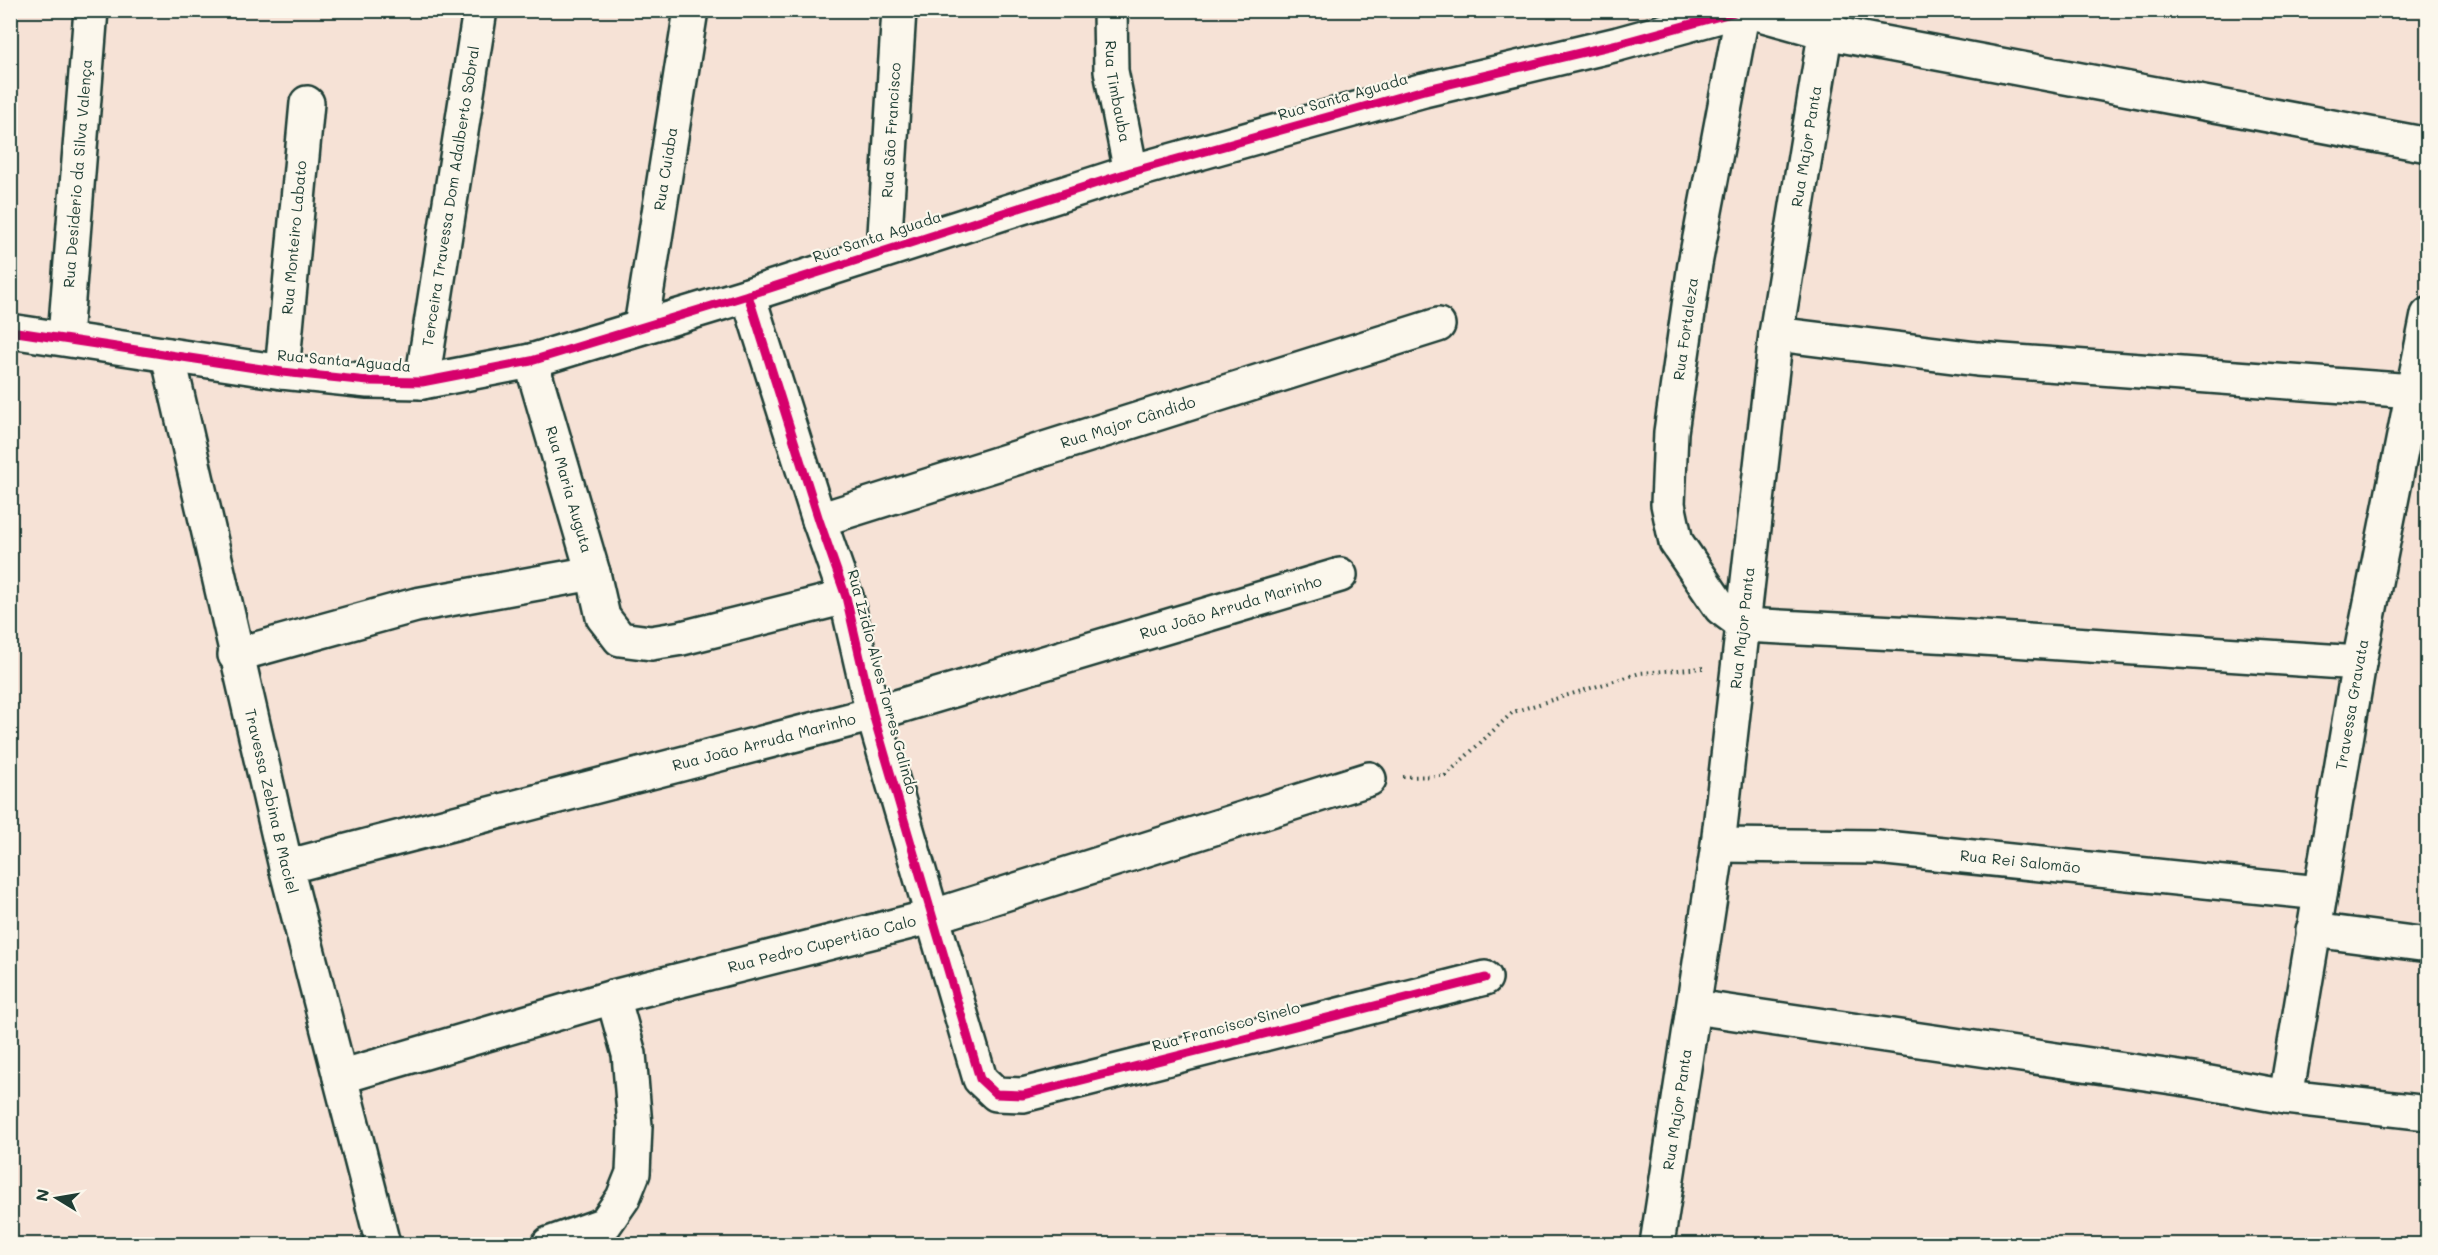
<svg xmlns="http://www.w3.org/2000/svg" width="2438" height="1255" font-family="Mali,sans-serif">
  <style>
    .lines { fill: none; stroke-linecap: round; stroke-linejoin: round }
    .minor-casing { stroke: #1f3d34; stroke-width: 38 }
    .tertiary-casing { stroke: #1f3d34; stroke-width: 38 }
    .path { stroke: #1f3d34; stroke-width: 4; stroke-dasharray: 1.5 4.5; stroke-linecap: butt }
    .minor { stroke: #fbf7ec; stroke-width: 33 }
    .tertiary { stroke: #fbf7ec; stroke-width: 33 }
    .cycleway-casing { stroke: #fbf7ec; stroke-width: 13 }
    .cycleway { stroke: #d6006c; stroke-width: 9 }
    .labels { text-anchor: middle; stroke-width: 4.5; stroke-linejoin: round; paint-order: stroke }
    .street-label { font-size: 15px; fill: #1f3d34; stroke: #fbf7ec }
  </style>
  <rect width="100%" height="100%" fill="#f6e2d6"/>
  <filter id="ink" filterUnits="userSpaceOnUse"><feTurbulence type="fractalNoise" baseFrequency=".0167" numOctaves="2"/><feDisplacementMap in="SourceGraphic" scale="12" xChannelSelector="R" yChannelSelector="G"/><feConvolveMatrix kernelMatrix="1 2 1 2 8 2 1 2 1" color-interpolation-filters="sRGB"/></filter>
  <g filter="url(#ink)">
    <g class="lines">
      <!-- minor casing -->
      <g class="minor-casing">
        <g id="minor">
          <path id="s1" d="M1110,10l1,61 20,101"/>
          <path d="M1743,10l-48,254 -24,168 -3,72 8,38 45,66 23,17 209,11 406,27"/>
          <path d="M1746,10l79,22 603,113"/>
          <path id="s2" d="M884,250l15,-240"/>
          <path d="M748,295l71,225 27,77 27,117 107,365 16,15 27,1 462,-117"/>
          <path id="s3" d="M641,327l50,-317"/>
          <path d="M10,331l272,41 86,9 54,1 109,-21 217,-66 383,-123 293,-82 194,-46 124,-34"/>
          <path d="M1776,334l201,25 436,32"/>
          <path id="s4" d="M65,337l26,-327"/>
          <path id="s5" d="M168,355l118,512 97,377"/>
          <path id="s6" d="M531,361l62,212 10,44 17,22 31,4 31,-5 164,-41"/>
          <path id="s7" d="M282,372l25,-269"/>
          <path id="s8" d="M422,382l58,-372"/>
          <path id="s9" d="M819,520l619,-195"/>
          <path d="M235,655l181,-50 177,-32"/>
          <path id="s10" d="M1718,845l159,2 443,46"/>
          <path id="s11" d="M286,867l587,-153 467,-139"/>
          <path d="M2313,930l115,15"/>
          <path d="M1694,1007l499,73 93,17 142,16"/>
          <path id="s12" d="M340,1077l273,-80 321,-81 435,-137"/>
          <path id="s13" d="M2286,1097l73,-434 69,-348"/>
          <path d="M549,1244l56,-20 18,-26 10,-25 2,-47 -6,-72 -16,-57"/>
        </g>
      </g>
      <!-- tertiary casing -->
      <g class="tertiary-casing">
        <g id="tertiary">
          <path id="s14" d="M1657,1244l61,-399 58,-511 53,-324"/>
        </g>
      </g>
      <!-- path -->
      <path class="path" d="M1403,777l42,-1 68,-64 127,-39 63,-5"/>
      <!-- minor -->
      <use href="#minor" class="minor"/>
      <!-- tertiary -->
      <use href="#tertiary" class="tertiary"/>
      <!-- cycleway casing -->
      <g class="cycleway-casing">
        <g id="cycleway">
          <path d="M748,295l71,225 27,77 27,117 107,365 16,15 27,1 462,-117"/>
          <path d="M10,331l272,41 86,9 54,1 109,-21 217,-66 383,-123 293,-82 194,-46 124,-34"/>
        </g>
      </g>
      <!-- cycleway -->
      <use href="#cycleway" class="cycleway"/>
    </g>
  </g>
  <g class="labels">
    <!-- street labels -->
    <g class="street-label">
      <text dy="5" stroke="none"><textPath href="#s1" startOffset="82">Rua Timbauba</textPath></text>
      <text transform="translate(1343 97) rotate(-16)" y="5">Rua Santa Aguada</text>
      <text dy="5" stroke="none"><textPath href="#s2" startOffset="120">Rua São Francisco</textPath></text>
      <text dy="5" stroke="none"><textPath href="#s14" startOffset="1108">Rua Major Panta</textPath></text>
      <text dy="5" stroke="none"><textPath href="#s3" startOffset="160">Rua Cuiaba</textPath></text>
      <text dy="5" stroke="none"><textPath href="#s4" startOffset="164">Rua Desiderio da Silva Valença</textPath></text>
      <text dy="5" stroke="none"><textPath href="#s8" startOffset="188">Terceira Travessa Dom Adalberto Sobral</textPath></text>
      <text transform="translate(877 237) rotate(-18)" y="5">Rua Santa Aguada</text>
      <text dy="5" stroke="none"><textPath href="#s7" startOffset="135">Rua Monteiro Labato</textPath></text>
      <text transform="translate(1686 329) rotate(-82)" y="5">Rua Fortaleza</text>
      <text transform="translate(344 361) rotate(5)" y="5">Rua Santa Aguada</text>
      <text dy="5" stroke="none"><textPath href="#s9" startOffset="324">Rua Major Cândido</textPath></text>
      <text dy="5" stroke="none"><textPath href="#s6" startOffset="134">Rua Maria Auguta</textPath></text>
      <text dy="5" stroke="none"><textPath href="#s11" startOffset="980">Rua João Arruda Marinho</textPath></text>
      <text dy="5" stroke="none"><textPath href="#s14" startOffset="622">Rua Major Panta</textPath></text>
      <text transform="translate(882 682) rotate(75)" y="5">Rua Izidio Alves Torres Galindo</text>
      <text dy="5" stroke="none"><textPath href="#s13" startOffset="398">Travessa Gravata</textPath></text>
      <text dy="5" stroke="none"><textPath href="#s11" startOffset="494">Rua João Arruda Marinho</textPath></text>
      <text dy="5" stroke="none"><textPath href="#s5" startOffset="458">Travessa Zebina B Maciel</textPath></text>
      <text dy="5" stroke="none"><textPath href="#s10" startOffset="303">Rua Rei Salomão</textPath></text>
      <text dy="5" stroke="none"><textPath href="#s12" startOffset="500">Rua Pedro Cupertião Calo</textPath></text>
      <text transform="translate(1226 1027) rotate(-15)" y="5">Rua Francisco Sinelo</text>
      <text dy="5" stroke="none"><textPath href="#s14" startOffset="136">Rua Major Panta</textPath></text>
    </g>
  </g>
  <!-- margin -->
  <rect width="2438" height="1255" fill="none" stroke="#fbf7ec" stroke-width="36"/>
  <rect x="18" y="18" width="2402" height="1219" fill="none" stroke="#1f3d34" stroke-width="2" filter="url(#ink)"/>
  <!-- north arrow -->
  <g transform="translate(57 1198) rotate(281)" stroke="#fbf7ec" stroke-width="4.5" paint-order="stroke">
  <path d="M0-4.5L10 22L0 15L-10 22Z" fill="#1f3d34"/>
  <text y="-9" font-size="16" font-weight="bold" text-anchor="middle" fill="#1f3d34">N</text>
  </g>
</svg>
